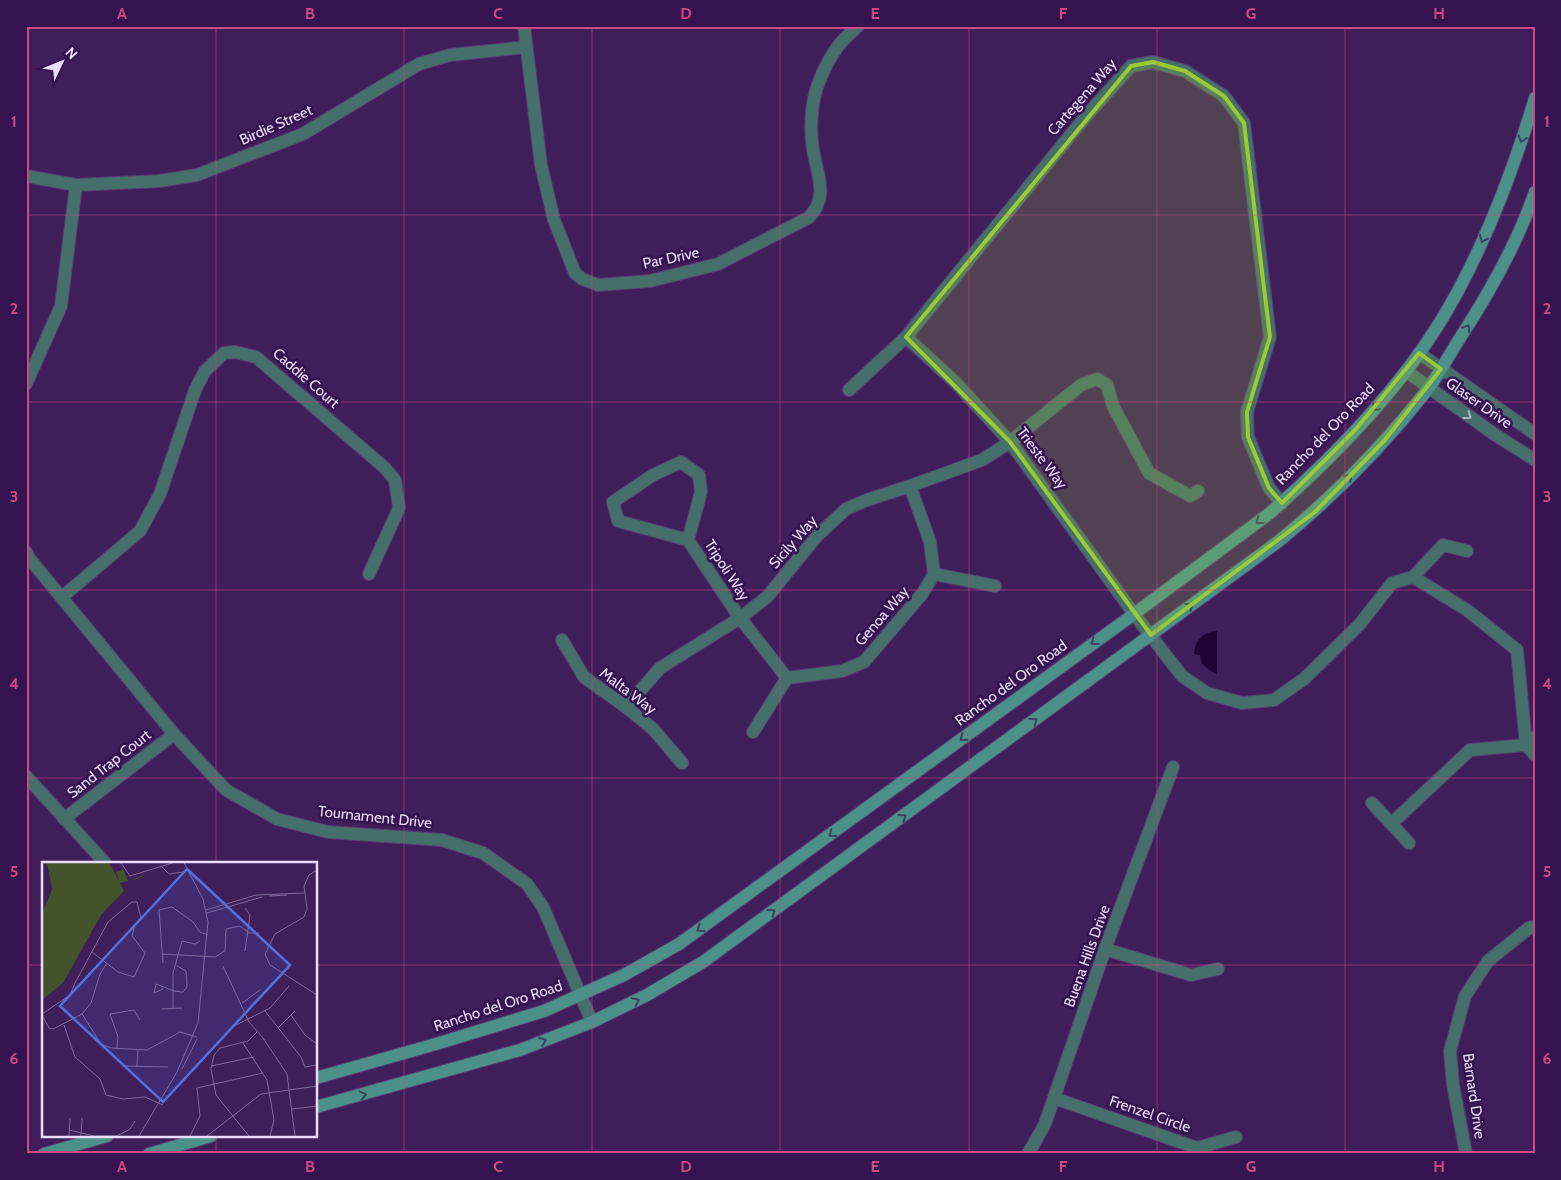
<svg xmlns="http://www.w3.org/2000/svg" width="1561" height="1180" font-family="Cabin,sans-serif">
  <style>
    .water { fill: #200235 }
    .lines { fill: none; stroke-linecap: round; stroke-linejoin: round }
    .minor-casing { stroke: #5a3c74; stroke-width: 14 }
    .tertiary-casing { stroke: #5a3c74; stroke-width: 14 }
    .secondary-casing { stroke: #5a3c74; stroke-width: 14 }
    .minor { stroke: #456f6a; stroke-width: 12 }
    .tertiary { stroke: #456f6a; stroke-width: 12 }
    .secondary { stroke: #4b9189; stroke-width: 12 }
    .oneway { stroke: #3d3f63 }
    .oneway2 { stroke: #b0b6c8 }
    .marked { fill: #9acb34; fill-opacity: 0.2; stroke: #9acb34; stroke-width: 4; stroke-linejoin: round }
    .grid { fill: none; stroke: #cc4983; stroke-width: 1; stroke-opacity: 0.55 }
    .labels { text-anchor: middle; stroke-width: 5; stroke-linejoin: round; paint-order: stroke }
    .street-label { font-size: 15px; fill: #eadcfa; stroke: #35134f }
    .inset-road { fill: none; stroke: #836a9a; stroke-width: 1 }
    .view { fill: #5072e0; fill-opacity: 0.15; stroke: #5072e0; stroke-width: 2.5 }
    .inset-edge { fill: none; stroke: #eadcfa; stroke-width: 2.5 }
    .neatline { fill: none; stroke: #cc4983; stroke-width: 2 }
    .grid-label { font-size: 16px; text-anchor: middle; font-weight: bold; fill: #cc4983 }
  </style>
  <rect width="100%" height="100%" fill="#3f1e5a"/>
  <!-- water -->
  <path class="water" d="M1217,631v43l-8,-4 -7,-6 -2,-9 -6,-1c1,-14 9,-22 23,-23z"/>
  <g class="lines">
    <!-- minor casing -->
    <g class="minor-casing">
      <g id="minor">
        <path d="M524,26l17,139 13,55 21,53 7,6 16,6 52,-4 68,-17 90,-46c24,-22 6,-49 4,-76 -1,-11 -1,-26 1,-38 3,-20 14,-43 26,-59 5,-7 13,-13 19,-19"/>
        <path d="M26,176l50,9 83,-4 38,-6 106,-41 116,-70 31,-9 76,-8"/>
        <path d="M906,337l50,46 54,59 124,172 48,62 25,17 35,10 32,-3 30,-21 56,-55 32,-41 21,-6 54,33 50,40 9,95 9,10"/>
        <path d="M26,384l35,-78 15,-121"/>
        <path d="M849,390l57,-53 180,-221 45,-50 22,-4 32,9 39,25 20,27 26,214 -23,75 1,25 21,51 13,15"/>
        <path d="M688,540l-70,-19 -5,-19 40,-27 28,-13 18,13 2,17 -13,48 52,78 47,60 55,-7 22,-9 58,-68 12,-20 -4,-32 -20,-56"/>
        <path d="M26,552l3,6 145,176 52,56 51,29 51,13 114,8 41,13 44,31 16,23 49,115"/>
        <path d="M934,574l61,12"/>
        <path d="M1413,577l30,-32 24,6"/>
        <path d="M62,597l78,-66 20,-37 35,-104 10,-19 19,-18 11,-1 21,5 129,111 10,12 4,28 -30,66"/>
        <path d="M562,640l22,37 42,30 27,22 29,34"/>
        <path d="M626,707l34,-39 80,-50 27,-21 50,-61 29,-27 21,-9 43,-14 72,-26 28,-18 71,-57 16,-6 10,6 6,21 36,67 41,23 8,-5"/>
        <path d="M753,732l34,-54"/>
        <path d="M26,776l80,88"/>
        <path d="M1372,803l37,40"/>
        <path d="M64,819l110,-85"/>
        <path d="M1392,823l78,-73 56,-5 9,-8"/>
        <path d="M1105,949l86,26 27,-6"/>
        <path d="M1054,1098l143,50 39,-11"/>
        <path d="M1028,1154l17,-30 60,-175 68,-182"/>
      </g>
    </g>
    <!-- tertiary casing -->
    <g class="tertiary-casing">
      <g id="tertiary">
        <path d="M1419,353l116,81"/>
        <path d="M1406,371l88,63 41,26"/>
        <path d="M1466,1154l-13,-69 -3,-34 15,-55 23,-35 41,-33 6,-1"/>
      </g>
    </g>
    <!-- secondary casing -->
    <g class="secondary-casing">
      <g id="secondary">
        <path d="M316,1078l120,-34 108,-33 80,-36 55,-31 455,-330 136,-101c61,-54 123,-116 167,-186 44,-70 74,-149 98,-229"/>
        <path d="M316,1107l204,-57 72,-28 55,-27 56,-33 576,-421c55,-45 105,-96 149,-152 12,-16 21,-34 32,-51 30,-46 57,-94 75,-146"/>
        <path d="M44,1154l63,-18"/>
        <path d="M149,1154l62,-18"/>
      </g>
    </g>
    <!-- minor -->
    <use href="#minor" class="minor"/>
    <!-- tertiary -->
    <use href="#tertiary" class="tertiary"/>
    <!-- secondary -->
    <use href="#secondary" class="secondary"/>
  </g>
  <!-- one-way arrows -->
  <defs><path id="oneway-chevron" d="M-2-3.5L2.5 0L-2 3.5" fill="none" stroke-width="1.6" stroke-linecap="round" stroke-linejoin="round" transform="scale(1.25)"/></defs>
  <g class="oneway">
    <use href="#oneway-chevron" transform="translate(1522 139) rotate(108)"/>
    <use href="#oneway-chevron" transform="translate(1483 239) rotate(115)"/>
    <use href="#oneway-chevron" transform="translate(1467 328) rotate(-57)"/>
    <use href="#oneway-chevron" transform="translate(1375 408) rotate(130)"/>
    <use href="#oneway-chevron" transform="translate(1349 477) rotate(-46)"/>
    <use href="#oneway-chevron" transform="translate(1259 521) rotate(143)"/>
    <use href="#oneway-chevron" transform="translate(1190 606) rotate(-36)"/>
    <use href="#oneway-chevron" transform="translate(1094 642) rotate(144)"/>
    <use href="#oneway-chevron" transform="translate(1034 721) rotate(-36)"/>
    <use href="#oneway-chevron" transform="translate(963 738) rotate(144)"/>
    <use href="#oneway-chevron" transform="translate(903 817) rotate(-36)"/>
    <use href="#oneway-chevron" transform="translate(832 834) rotate(144)"/>
    <use href="#oneway-chevron" transform="translate(772 912) rotate(-36)"/>
    <use href="#oneway-chevron" transform="translate(700 929) rotate(144)"/>
    <use href="#oneway-chevron" transform="translate(636 1001) rotate(-26)"/>
    <use href="#oneway-chevron" transform="translate(543 1041) rotate(-21)"/>
    <use href="#oneway-chevron" transform="translate(363 1095) rotate(-15)"/>
  </g>
  <use class="oneway2" href="#oneway-chevron" transform="translate(1468 416) rotate(36)"/>
  <!-- marked area -->
  <path class="marked" d="M1153,62l32,9 39,25 20,27 26,214 -23,75 1,25 21,51 13,15 73,-73 64,-77 22,16 -57,72 -69,71 -164,123 -141,-193 -104,-105 225,-271z"/>
  <!-- grid -->
  <path class="grid" d="M216,26v838M404,26v1128M592,26v1128M780,26v1128M969,26v1128M1157,26v1128M1345,26v1128M26,215h1509M26,402h1509M26,590h1509M26,778h1509M26,965h18M316,965h1219M216,1136v18"/>
  <g class="labels">
    <!-- street labels -->
    <g class="street-label">
      <text transform="translate(1082 97) rotate(-49)" y="5">Cartegena Way</text>
      <text transform="translate(276 125) rotate(-24)" y="5">Birdie Street</text>
      <text transform="translate(671 258) rotate(-12)" y="5">Par Drive</text>
      <text transform="translate(306 378) rotate(41)" y="5">Caddie Court</text>
      <text transform="translate(1479 403) rotate(35)" y="5">Glaser Drive</text>
      <text transform="translate(1325 434) rotate(-46)" y="5">Rancho del Oro Road</text>
      <text transform="translate(1042 458) rotate(53)" y="5">Trieste Way</text>
      <text transform="translate(793 542) rotate(-49)" y="5">Sicily Way</text>
      <text transform="translate(727 570) rotate(57)" y="5">Tripoli Way</text>
      <text transform="translate(882 616) rotate(-49)" y="5">Genoa Way</text>
      <text transform="translate(1011 683) rotate(-36)" y="5">Rancho del Oro Road</text>
      <text transform="translate(628 691) rotate(37)" y="5">Malta Way</text>
      <text transform="translate(109 764) rotate(-38)" y="5">Sand Trap Court</text>
      <text transform="translate(375 817) rotate(6)" y="5">Tournament Drive</text>
      <text transform="translate(1087 956) rotate(-70)" y="5">Buena Hills Drive</text>
      <text transform="translate(498 1006) rotate(-18)" y="5">Rancho del Oro Road</text>
      <text transform="translate(1474 1096) rotate(82)" y="5">Barnard Drive</text>
      <text transform="translate(1150 1114) rotate(19)" y="5">Frenzel Circle</text>
    </g>
  </g>
  <!-- overview -->
  <g transform="translate(42 862)">
    <rect width="275" height="275" fill="#3f1e5a"/>
    <path d="M5,1h62l11,19 -4,-10 7,-3 5,12 19,-7 -7,4 -20,5 4,8 -23,24 -38,68 -21,17v-86l10,-25z" fill="#43532a"/>
    <path class="inset-road" d="M79,1l9,13 42,-13M120,5l7,7 14,-2M275,8l-8,5 -5,11 3,23 -3,8 -29,17 -10,20 5,11 47,30M227,34l18,-1M203,46l5,7 -5,36M164,48l50,-15 48,-2M165,51l55,-16M121,92l52,3 10,-6 1,-22 14,-3 9,7h10M121,101l-4,-53 13,-3 21,15 7,10 8,3M181,104l26,56 14,16 24,36 8,62M121,127l-9,4 2,-9 18,7 9,1 4,-5 -1,-16 -9,-5M200,141l18,-13M131,146v-35l9,-32 13,3 5,-3M120,147l20,-1M223,149l36,46 4,10 12,-2M0,152l28,-19 5,-12 33,-61 24,-20h5l4,16 -6,6 -3,12 13,17 -11,24 -16,-5 -26,-20M40,152l19,30 10,4 36,2 33,-18 17,5M0,153l7,13 4,1 29,-15 9,-11 9,-29 7,-11M249,153l14,20 12,9M22,163l11,32 25,22 6,16 17,4 22,-2 18,8M190,165l38,-19 19,-22M236,166l17,-17M201,181l24,37 7,40 -4,16M75,187l1,-12 -8,-23 24,-4 6,10M84,204l42,1M169,204l43,-9M95,205l1,-17M140,207l15,-30M250,247l25,-3M27,268l25,6h23l13,-7 5,-8M27,274l1,-18M39,274l1,-18M97,274l38,-64 21,-49 10,-101 -5,-23 -19,-36M148,274l10,-20 -3,-28 66,-15M165,274l54,-42 56,-8M207,274l-33,-41 -5,-26 3,-14 6,-7 28,-7 9,-9"/>
    <path class="view" d="M145,7l103,96 -127,137 -103,-96z"/>
    <rect width="275" height="275" class="inset-edge"/>
  </g>
  <!-- border -->
  <rect width="1561" height="1180" fill="none" stroke="#35134f" stroke-width="55"/>
  <!-- north arrow -->
  <g transform="translate(62 62) rotate(47)" stroke="#35134f" stroke-width="4" paint-order="stroke">
  <path d="M0-4L9 19L0 12L-9 19Z" fill="#eadcfa"/>
  <text y="-8" font-size="14" font-weight="bold" text-anchor="middle" fill="#eadcfa">N</text>
  </g>
  <rect x="28" y="28" width="1506" height="1124" class="neatline"/>
  <g class="grid-label">
    <text x="122" y="19">A</text>
    <text x="310" y="19">B</text>
    <text x="498" y="19">C</text>
    <text x="686" y="19">D</text>
    <text x="875" y="19">E</text>
    <text x="1063" y="19">F</text>
    <text x="1251" y="19">G</text>
    <text x="1439" y="19">H</text>
    <text x="14" y="127">1</text>
    <text x="1547" y="127">1</text>
    <text x="14" y="314">2</text>
    <text x="1547" y="314">2</text>
    <text x="14" y="502">3</text>
    <text x="1547" y="502">3</text>
    <text x="14" y="689">4</text>
    <text x="1547" y="689">4</text>
    <text x="14" y="877">5</text>
    <text x="1547" y="877">5</text>
    <text x="14" y="1064">6</text>
    <text x="1547" y="1064">6</text>
    <text x="122" y="1172">A</text>
    <text x="310" y="1172">B</text>
    <text x="498" y="1172">C</text>
    <text x="686" y="1172">D</text>
    <text x="875" y="1172">E</text>
    <text x="1063" y="1172">F</text>
    <text x="1251" y="1172">G</text>
    <text x="1439" y="1172">H</text>
  </g>
</svg>
